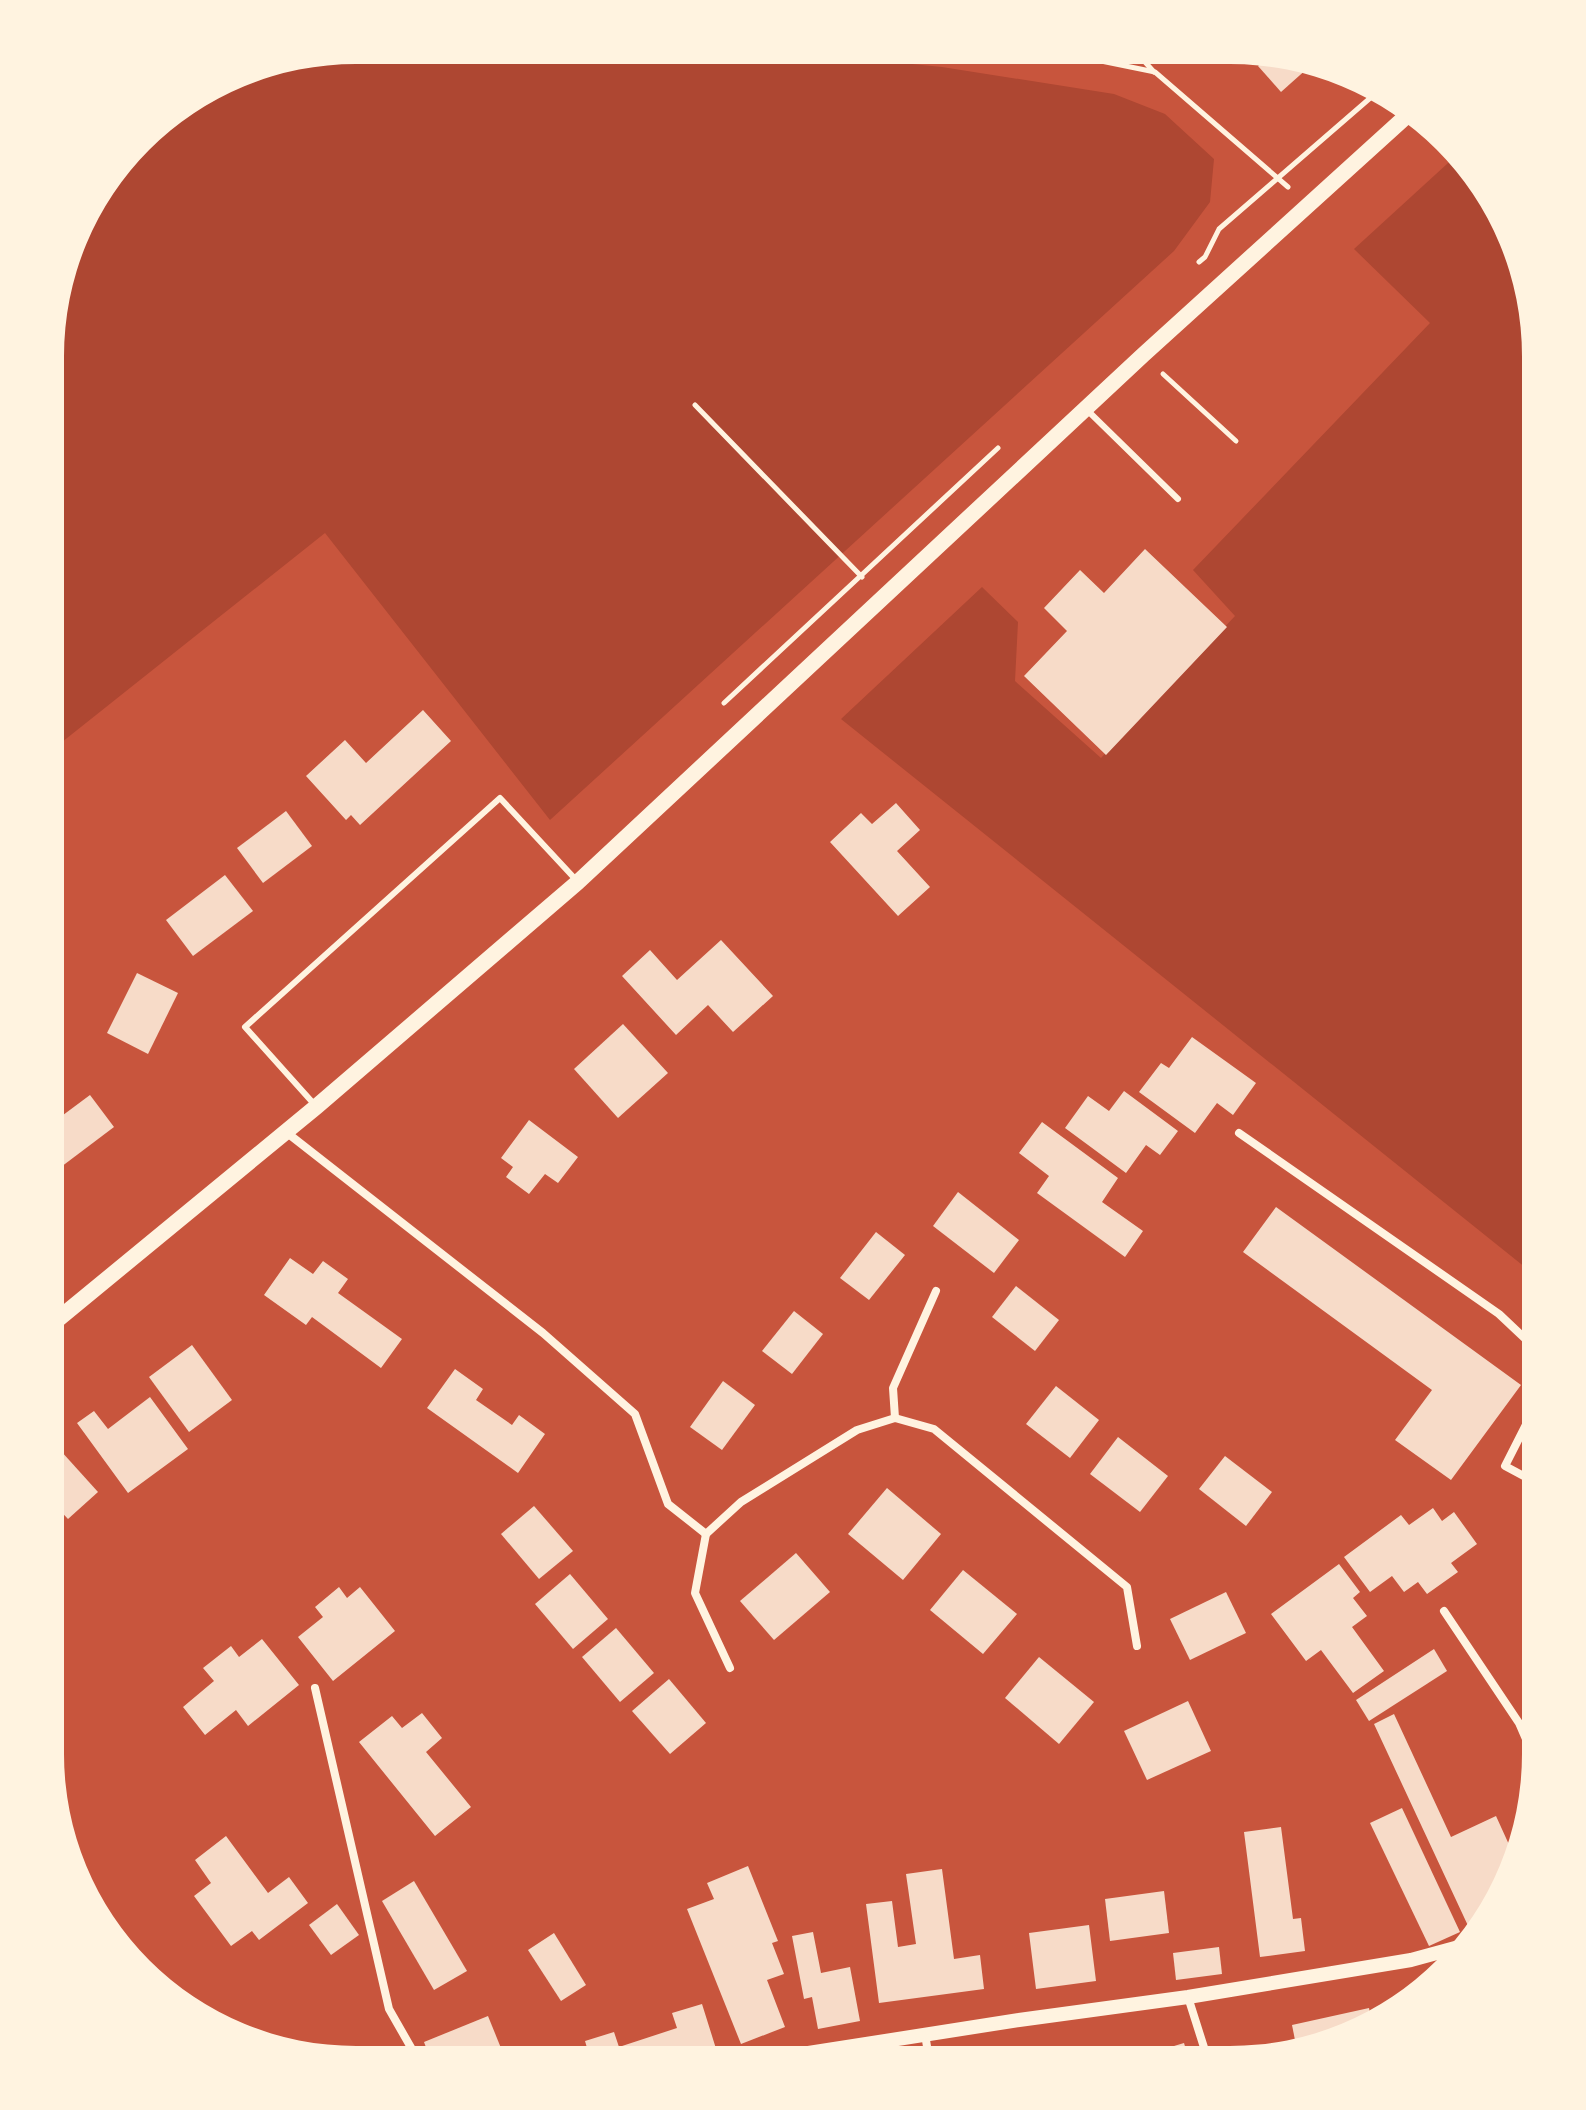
<svg xmlns="http://www.w3.org/2000/svg" width="1586" height="2110" font-family="'Titillium Web',sans-serif">
  <style>
    .green { fill: #ae4732 }
    .building { fill: #f7dbc8 }
    .lines { fill: none; stroke-linecap: round; stroke-linejoin: round }
    .path { stroke: #fff3e0; stroke-width: 5 }
    .service { stroke: #fff3e0; stroke-width: 6 }
    .minor { stroke: #fff3e0; stroke-width: 8 }
    .tertiary { stroke: #fff3e0; stroke-width: 14 }
    .secondary { stroke: #fff3e0; stroke-width: 16 }
  </style>
  <rect width="100%" height="100%" fill="#c8553d"/>
  <!-- green -->
  <g class="green">
    <path d="M356,50l426,1 160,16 172,27 51,20 49,45 -4,43 -36,49 -624,569 -225,-287 -273,217 1,-435 38,-112 63,-77 103,-60z"/>
    <path d="M1459,153l45,67 32,135v921l-695,-557 141,-132 36,35 -3,59 86,77 134,-142 -42,-46 237,-247 -76,-74z"/>
  </g>
  <!-- building -->
  <g class="building">
    <path d="M1272,53l37,14 -28,25 -23,-26z"/>
    <path d="M1145,549l82,78 -121,128 -82,-79 43,-45 -23,-23 36,-38 24,23z"/>
    <path d="M423,710l28,31 -91,84 -9,-10 -5,5 -40,-44 39,-36 21,23z"/>
    <path d="M896,803l24,27 -23,21 33,36 -32,29 -68,-74 31,-29 11,11z"/>
    <path d="M286,811l26,35 -49,37 -26,-35z"/>
    <path d="M225,875l28,36 -60,45 -27,-36z"/>
    <path d="M721,940l52,56 -40,36 -25,-27 -32,30 -54,-59 28,-26 27,30z"/>
    <path d="M137,973l41,20 -30,61 -41,-21z"/>
    <path d="M623,1024l45,49 -50,45 -44,-49z"/>
    <path d="M1192,1037l64,46 -23,32 -16,-12 -22,30 -56,-41 22,-29 8,5z"/>
    <path d="M1124,1091l54,40 -18,24 -14,-10 -20,28 -61,-45 23,-32 21,15z"/>
    <path d="M90,1095l24,32 -61,46 -2,-49z"/>
    <path d="M529,1120l49,37 -20,26 -13,-9 -16,20 -23,-17 7,-10 -12,-9z"/>
    <path d="M1042,1122l76,56 -16,24 41,29 -18,26 -88,-64 12,-17 -30,-23z"/>
    <path d="M958,1192l61,48 -25,33 -61,-47z"/>
    <path d="M1276,1207l245,178 -70,95 -56,-40 37,-50 -189,-138z"/>
    <path d="M876,1232l29,23 -36,45 -29,-22z"/>
    <path d="M290,1258l23,16 10,-13 25,18 -10,14 64,46 -21,29 -69,-51 -6,8 -42,-30z"/>
    <path d="M1016,1286l43,34 -24,31 -43,-34z"/>
    <path d="M794,1311l29,23 -31,40 -30,-23z"/>
    <path d="M192,1345l40,55 -43,32 -40,-55z"/>
    <path d="M455,1369l28,20 -7,11 36,25 7,-10 26,19 -27,39 -91,-65z"/>
    <path d="M723,1381l32,24 -33,45 -32,-23z"/>
    <path d="M1056,1386l43,34 -29,38 -44,-34z"/>
    <path d="M150,1397l38,52 -60,44 -51,-70 17,-12 14,18z"/>
    <path d="M1118,1437l50,39 -28,36 -50,-38z"/>
    <path d="M51,1440l47,52 -30,27 -18,-19z"/>
    <path d="M1225,1456l47,36 -26,34 -47,-37z"/>
    <path d="M887,1488l54,46 -38,46 -55,-46z"/>
    <path d="M534,1506l39,45 -34,28 -38,-45z"/>
    <path d="M1433,1508l9,13 12,-9 23,32 -26,19 7,9 -31,22 -9,-12 -14,10 -12,-16 -22,16 -26,-35 57,-42 8,10z"/>
    <path d="M796,1553l34,39 -56,48 -34,-39z"/>
    <path d="M1339,1564l21,28 -7,6 14,18 -15,11 32,44 -31,22 -32,-43 -15,11 -35,-47z"/>
    <path d="M963,1570l54,44 -34,40 -53,-44z"/>
    <path d="M570,1574l38,45 -35,30 -38,-45z"/>
    <path d="M339,1587l8,11 13,-11 35,44 -62,50 -35,-44 25,-20 -8,-10z"/>
    <path d="M1226,1592l20,41 -56,27 -20,-41z"/>
    <path d="M616,1628l38,45 -34,29 -38,-45z"/>
    <path d="M262,1639l37,46 -51,41 -12,-16 -31,25 -22,-28 31,-26 -11,-13 28,-22 8,11z"/>
    <path d="M1434,1649l13,22 -78,50 -13,-21z"/>
    <path d="M1039,1657l55,45 -35,42 -54,-46z"/>
    <path d="M669,1679l37,44 -36,31 -38,-43z"/>
    <path d="M1188,1701l23,50 -64,29 -23,-49z"/>
    <path d="M422,1713l20,25 -16,14 45,55 -36,29 -76,-94 33,-26 10,12z"/>
    <path d="M1394,1714l57,123 45,-21 20,44 -31,63 -15,7 -96,-206z"/>
    <path d="M1402,1808l58,124 -31,14 -59,-123z"/>
    <path d="M1281,1827l12,92 8,-1 4,33 -45,6 -16,-125z"/>
    <path d="M226,1836l42,57 21,-16 19,26 -49,37 -7,-9 -21,15 -37,-50 17,-13 -16,-23z"/>
    <path d="M748,1866l30,75 -6,2 12,31 -17,6 18,47 -44,17 -54,-135 27,-10 -7,-16z"/>
    <path d="M942,1869l12,90 26,-4 4,34 -105,14 -13,-99 26,-3 6,46 18,-3 -10,-70z"/>
    <path d="M414,1881l53,90 -33,19 -52,-89z"/>
    <path d="M1164,1891l5,42 -59,8 -5,-42z"/>
    <path d="M337,1904l22,31 -28,20 -22,-30z"/>
    <path d="M1089,1925l7,56 -60,8 -7,-56z"/>
    <path d="M813,1932l8,41 29,-6 10,54 -42,8 -6,-32 -8,2 -12,-63z"/>
    <path d="M554,1933l32,52 -25,16 -33,-51z"/>
    <path d="M1219,1947l3,27 -46,6 -3,-27z"/>
    <path d="M702,2004l16,51 -10,4 -118,-1 -5,-17 29,-9 5,15 58,-19 -5,-15z"/>
    <path d="M1369,2008l3,16 -6,4 -70,17 -4,-20z"/>
    <path d="M488,2016l17,42h-75l-6,-16z"/>
    <path d="M1184,2043l5,17h-57l-1,-1z"/>
  </g>
  <g class="lines">
    <!-- path -->
    <g class="path">
      <path d="M1057,52l98,20 133,115"/>
      <path d="M1136,52l18,20"/>
      <path d="M1199,262l6,-5 14,-28 157,-136"/>
      <path d="M1163,374l73,67"/>
      <path d="M695,405l167,172"/>
      <path d="M724,703l274,-255"/>
    </g>
    <!-- service -->
    <g class="service">
      <path d="M1086,409l92,90"/>
      <path d="M314,1104l-69,-77 255,-229 78,84"/>
    </g>
    <!-- minor -->
    <g class="minor">
      <path d="M286,1132l257,201 92,81 33,90 38,30 35,-32 116,-72 38,-12 39,11 193,158 10,59"/>
      <path d="M1239,1133l260,181 37,35"/>
      <path d="M895,1418l-2,-30 43,-97"/>
      <path d="M1535,1482l-30,-16 30,-59"/>
      <path d="M706,1534l-11,59 35,75"/>
      <path d="M1444,1611l75,112 16,37"/>
      <path d="M315,1688l74,321 28,49"/>
      <path d="M1188,1997l20,63"/>
      <path d="M925,2034l4,25"/>
    </g>
    <!-- tertiary -->
    <path class="tertiary" d="M770,2059l249,-39 169,-23 223,-37 55,-15"/>
    <!-- secondary -->
    <path class="secondary" d="M51,1325l265,-218 262,-225 565,-527 269,-244"/>
  </g>
  <!-- crop -->
  <path d="M0 0H1586V2110H0ZM356 64H1230A292 292 0 0 1 1522 356V1754A292 292 0 0 1 1230 2046H356A292 292 0 0 1 64 1754V356A292 292 0 0 1 356 64Z" fill="#fff3e0" fill-rule="evenodd"/>
</svg>
